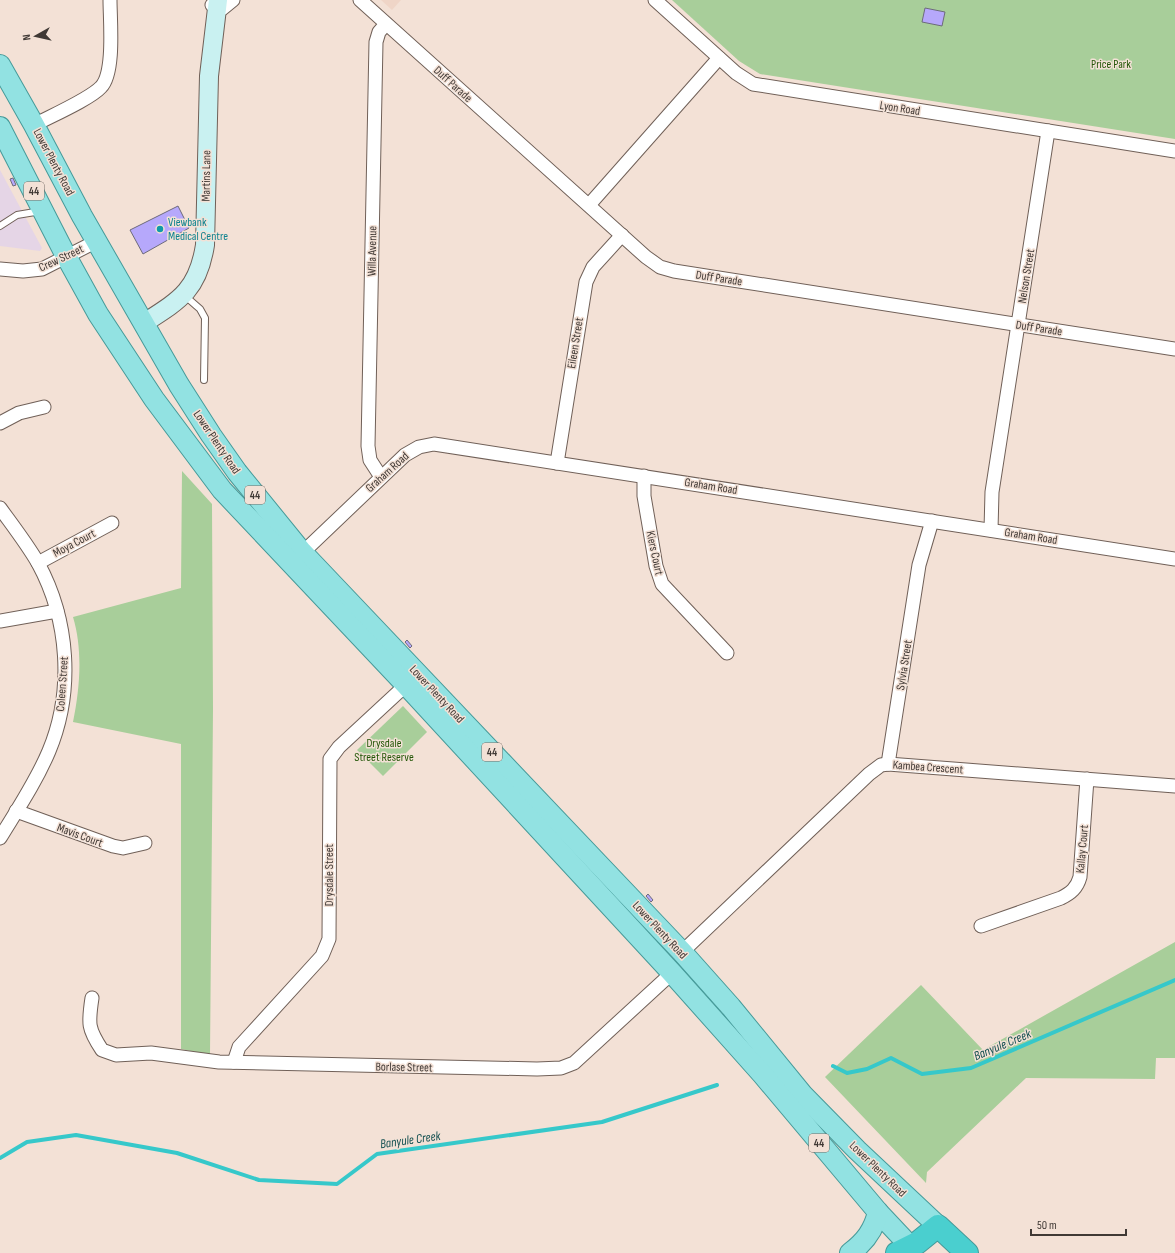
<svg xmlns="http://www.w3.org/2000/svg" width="1175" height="1253" font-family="'Sofia Sans Condensed',sans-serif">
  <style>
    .commercial { fill: #e5d5e6 }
    .built { fill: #efd5c7 }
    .green { fill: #a8ce9a }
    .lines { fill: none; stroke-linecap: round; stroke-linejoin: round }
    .stream { stroke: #36c8ca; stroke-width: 4 }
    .building { fill: #b6a8fb; stroke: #6d6b7b }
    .lane-casing { stroke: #706058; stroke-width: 8 }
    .street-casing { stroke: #706058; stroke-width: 15 }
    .secondary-casing { stroke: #706058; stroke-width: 20 }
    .primary-casing { stroke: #469a99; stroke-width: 22 }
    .highway-casing { stroke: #469a99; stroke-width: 24 }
    .lane { stroke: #fff; stroke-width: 6 }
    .street { stroke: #fff; stroke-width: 13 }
    .secondary { stroke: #c9f1f1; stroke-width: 18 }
    .primary { stroke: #92e2e2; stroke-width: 20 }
    .highway { stroke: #4acfcf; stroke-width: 22 }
    .culture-dot { fill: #0f9aa8; stroke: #f3e1d6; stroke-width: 1.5 }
    .labels { text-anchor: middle; stroke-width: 3; stroke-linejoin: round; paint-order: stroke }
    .shield { fill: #f3e1d6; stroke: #766b65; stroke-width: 1 }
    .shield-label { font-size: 11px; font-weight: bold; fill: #403935 }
    .park-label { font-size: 12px; fill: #235607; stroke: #f3e1d6 }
    .street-label { font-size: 12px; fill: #403935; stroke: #f3e1d6 }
    .culture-label { font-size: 12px; fill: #0d838f; stroke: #f3e1d6; text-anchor: start }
    .water-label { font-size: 13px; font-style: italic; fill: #114e4f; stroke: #f3e1d6 }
  </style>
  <rect width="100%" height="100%" fill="#f3e1d6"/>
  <!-- commercial -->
  <path class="commercial" d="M0,170l42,78 -2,3 -40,-5z"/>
  <!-- built -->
  <path class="built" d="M381,0h20l-9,10z"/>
  <!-- green -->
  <g class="green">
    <path d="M672,0h503v139l-415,-65 -21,-13z"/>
    <path d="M182,471l30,33 1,205 -3,346 -29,-6v-305l-108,-22c7,-34 10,-72 0,-105l108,-29z"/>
    <path d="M403,706l24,26 -44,44 -26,-26z"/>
    <path d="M1175,942v116h-19l-1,21 -129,-1 -99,94 -1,11 -101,-106 96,-92 62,65z"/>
  </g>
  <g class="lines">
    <!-- stream -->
    <g class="stream">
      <path d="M833,1066l14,7 20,-4 24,-11 31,16 49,-6 204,-88"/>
      <path d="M0,1158l27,-16 49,-7 101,18 82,27 78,4 40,-30 225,-32 115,-37"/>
    </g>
  </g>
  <!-- building -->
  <g class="building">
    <path d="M925,8l20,4 -3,14 -20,-4z"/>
    <path d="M13,178l3,7 -3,1 -3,-7z"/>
    <path d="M178,206l11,22 -46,26 -13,-24z"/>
    <path d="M407,640l5,6 -2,2 -5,-6z"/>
    <path d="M648,894l5,6 -2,2 -5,-6z"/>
  </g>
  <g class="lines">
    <!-- lane casing -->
    <g class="lane-casing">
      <g id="lane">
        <path d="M0,226l17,-11 24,-4"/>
        <path d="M184,295l16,14 5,9 -1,62"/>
      </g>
    </g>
    <!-- street casing -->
    <g class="street-casing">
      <g id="street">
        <path d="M360,0l286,257 14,10 14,4 501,78"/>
        <path d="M655,0l81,73 17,11 422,67"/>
        <path d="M212,5l4,3 6,1 11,-9"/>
        <path d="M34,125c17,-9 56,-26 67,-38 14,-14 9,-67 9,-87"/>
        <path d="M589,205l130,-147"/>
        <path d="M0,269l23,2 19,-2 55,-28"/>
        <path d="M0,423l19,-10 25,-6"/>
        <path d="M557,463l29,-181 7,-15 29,-32"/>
        <path d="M644,476v20l12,70 6,18 65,69"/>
        <path d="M381,477l-11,-17 -2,-14 8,-404 3,-10 7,-8"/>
        <path d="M0,508c13,18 27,36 38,55 31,57 36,128 11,188 -13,31 -32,59 -49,87"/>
        <path d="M991,530l1,-38 56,-361"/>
        <path d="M297,558l108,-103 14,-8 15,-3 741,115"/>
        <path d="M38,563l74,-40"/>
        <path d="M0,621l57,-10"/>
        <path d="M888,764l31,-199 13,-44"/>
        <path d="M16,811l97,35 10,2 22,-5"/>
        <path d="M981,926l80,-28c10,-5 16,-10 19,-21l7,-98"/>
        <path d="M682,952l187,-178 12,-9 7,-1 287,22"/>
        <path d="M92,998c-4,26 -4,31 10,52l14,5 35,-2 68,9 318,7 24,-1 13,-5 98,-90"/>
        <path d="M234,1062l5,-15 83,-91 7,-17 1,-180 9,-12 67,-62"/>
      </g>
    </g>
    <!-- secondary casing -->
    <g class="secondary-casing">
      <path id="secondary" d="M144,323c36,-23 54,-33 61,-78l4,-169 9,-76"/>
    </g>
    <!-- primary casing -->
    <g class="primary-casing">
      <g id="primary">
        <path d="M0,65l34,60 48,91 97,169 32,50 26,37 65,80 380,400 49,55 72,88 54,55 81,76"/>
        <path d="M0,127l66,129 32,58 56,85 68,91 184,195 266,288 90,101 116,138 32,34"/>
        <path d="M850,1253c15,-11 24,-23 28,-41"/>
      </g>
    </g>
    <!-- highway casing -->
    <g class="highway-casing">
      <path id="highway" d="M897,1253l20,-10 21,-17 29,27"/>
    </g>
    <!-- lane -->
    <use href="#lane" class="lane"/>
    <!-- street -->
    <use href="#street" class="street"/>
    <!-- secondary -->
    <use href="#secondary" class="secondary"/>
    <!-- primary -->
    <use href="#primary" class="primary"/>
    <!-- highway -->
    <use href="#highway" class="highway"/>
  </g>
  <!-- markers -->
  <circle class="culture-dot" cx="160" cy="229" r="4"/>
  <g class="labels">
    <!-- shield labels -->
    <g class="shield">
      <rect x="24" y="182" width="20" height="18" rx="3"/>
      <rect x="245" y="486" width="20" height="18" rx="3"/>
      <rect x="482" y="743" width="20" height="18" rx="3"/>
      <rect x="809" y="1134" width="20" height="18" rx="3"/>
    </g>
    <g class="shield-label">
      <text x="34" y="195">44</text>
      <text x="255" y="499">44</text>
      <text x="492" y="756">44</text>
      <text x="819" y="1147">44</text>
    </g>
    <!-- park labels -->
    <g class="park-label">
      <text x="1111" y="68">Price Park</text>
      <text x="384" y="747">Drysdale<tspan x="384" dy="14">Street Reserve</tspan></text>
    </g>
    <!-- street labels -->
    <g class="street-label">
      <text transform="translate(453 84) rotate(42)" y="4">Duff Parade</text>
      <text transform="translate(900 108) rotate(9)" y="4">Lyon Road</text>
      <text transform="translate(54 162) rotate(62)" y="4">Lower Plenty Road</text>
      <text transform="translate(206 176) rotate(-89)" y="4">Martins Lane</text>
      <text transform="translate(372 251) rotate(-89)" y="4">Willa Avenue</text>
      <text transform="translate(61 258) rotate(-25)" y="4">Crew Street</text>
      <text transform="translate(1026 276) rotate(-81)" y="4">Nelson Street</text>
      <text transform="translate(719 278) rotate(9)" y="4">Duff Parade</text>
      <text transform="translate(1039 328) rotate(9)" y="4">Duff Parade</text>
      <text transform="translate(575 343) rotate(-81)" y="4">Eileen Street</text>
      <text transform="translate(217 442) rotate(56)" y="4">Lower Plenty Road</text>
      <text transform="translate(387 472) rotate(-42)" y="4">Graham Road</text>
      <text transform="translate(711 486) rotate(9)" y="4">Graham Road</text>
      <text transform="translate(1031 536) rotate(9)" y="4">Graham Road</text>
      <text transform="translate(74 543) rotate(-28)" y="4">Moya Court</text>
      <text transform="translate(655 553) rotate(78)" y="4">Kiers Court</text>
      <text transform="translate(904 665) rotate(-81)" y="4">Sylvia Street</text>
      <text transform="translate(62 684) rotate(-86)" y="4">Coleen Street</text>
      <text transform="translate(437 694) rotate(47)" y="4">Lower Plenty Road</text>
      <text transform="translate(928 767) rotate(4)" y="4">Kambea Crescent</text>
      <text transform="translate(80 835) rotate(20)" y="4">Mavis Court</text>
      <text transform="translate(1082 849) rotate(-85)" y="4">Kallay Court</text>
      <text transform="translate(329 875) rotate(-90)" y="4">Drysdale Street</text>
      <text transform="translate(660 930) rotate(47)" y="4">Lower Plenty Road</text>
      <text transform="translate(404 1067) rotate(1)" y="4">Borlase Street</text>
      <text transform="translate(878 1169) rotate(44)" y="4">Lower Plenty Road</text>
    </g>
    <!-- culture labels -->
    <g class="culture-label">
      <text x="168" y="226">Viewbank<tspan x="168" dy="14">Medical Centre</tspan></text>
    </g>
    <!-- water labels -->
    <g class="water-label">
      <text transform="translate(1002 1044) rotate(-23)" y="5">Banyule Creek</text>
      <text transform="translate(410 1139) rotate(-8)" y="5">Banyule Creek</text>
    </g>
  </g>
  <!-- north arrow -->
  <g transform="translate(36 36) rotate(262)" stroke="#f3e1d6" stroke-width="3" paint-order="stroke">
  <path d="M0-3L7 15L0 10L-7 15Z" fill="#403935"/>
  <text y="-6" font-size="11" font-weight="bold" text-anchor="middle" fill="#403935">N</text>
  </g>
  <!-- scale -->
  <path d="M1031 1229v6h95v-6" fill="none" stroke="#403935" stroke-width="2"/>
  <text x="1037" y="1229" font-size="12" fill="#403935" stroke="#f3e1d6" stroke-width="3" paint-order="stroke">50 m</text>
</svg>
